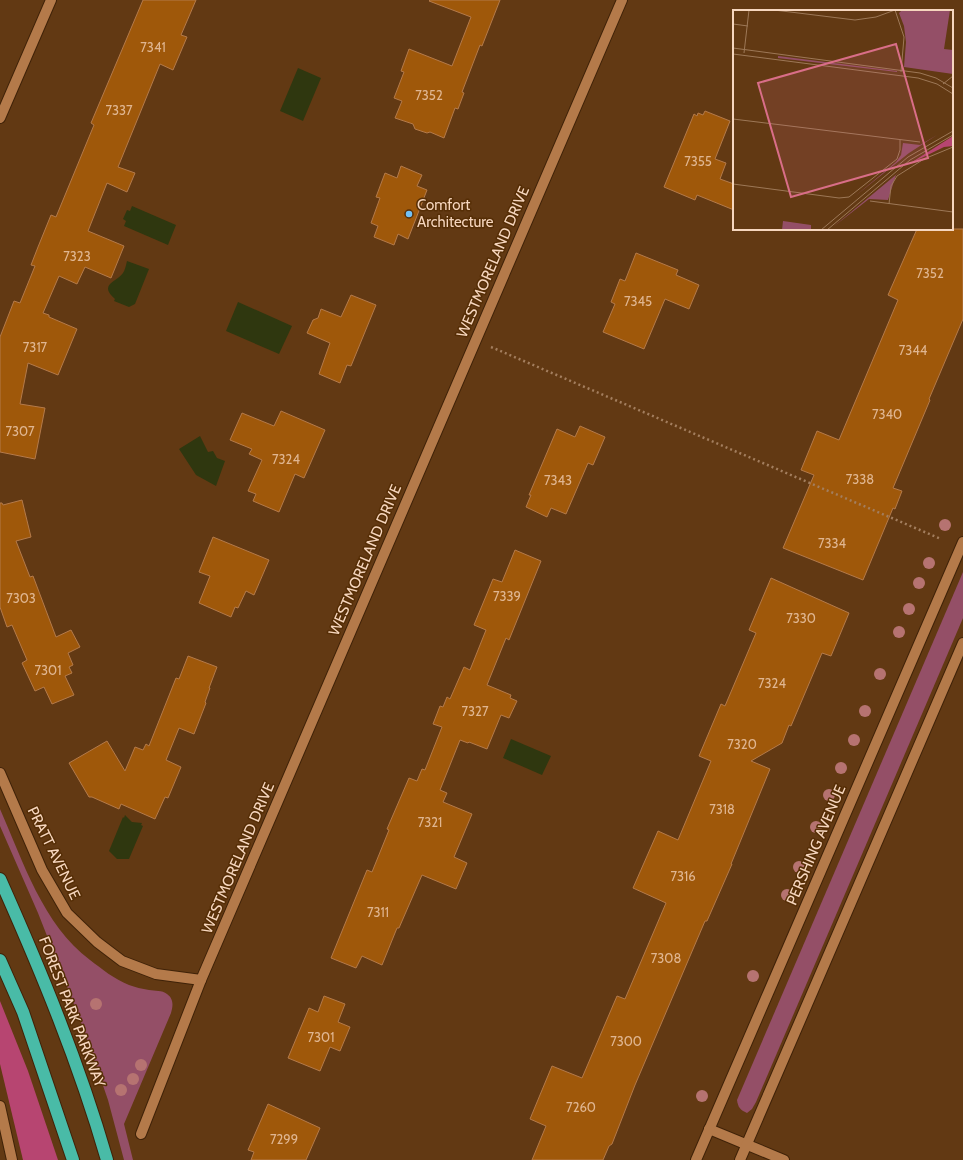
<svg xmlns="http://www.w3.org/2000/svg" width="963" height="1160" font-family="Cabin,sans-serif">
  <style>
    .green { fill: #944f67 }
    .forest { fill: #b74571 }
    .water { fill: #2f370f }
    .building { fill: #9f580a; stroke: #b47a4a }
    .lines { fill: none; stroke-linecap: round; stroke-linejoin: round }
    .minor-casing { stroke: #3f2208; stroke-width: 12 }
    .highway-casing { stroke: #3f2208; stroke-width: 14 }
    .path { stroke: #a37e5e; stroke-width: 2.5; stroke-dasharray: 2 3; stroke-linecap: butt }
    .minor { stroke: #b47a4a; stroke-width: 10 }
    .highway { stroke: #49bba7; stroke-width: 12 }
    .tree { fill: #b67371 }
    .poi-dot { fill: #72c1f5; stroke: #562e06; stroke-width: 1.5 }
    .labels { text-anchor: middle; stroke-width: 3; stroke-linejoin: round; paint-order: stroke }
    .number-label { font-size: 13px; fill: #e0b691 }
    .poi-label { font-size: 15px; fill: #f6d6be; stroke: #562e06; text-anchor: start }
    .street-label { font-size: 15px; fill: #f6d6be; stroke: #562e06 }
    .inset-road { fill: none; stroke: #9d7857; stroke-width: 1 }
    .view { fill: #d96e88; fill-opacity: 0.15; stroke: #d96e88; stroke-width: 2 }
    .inset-edge { fill: none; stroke: #f6d6be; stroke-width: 2 }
  </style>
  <rect width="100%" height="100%" fill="#623913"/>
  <!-- green -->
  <g class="green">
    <path d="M963,572v46l-207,484 -4,7 -5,4c-7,-3 -9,-6 -10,-13z"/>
    <path d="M0,809c23,52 43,116 90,151 12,9 24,19 39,25 6,2 13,4 20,5 6,1 13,0 18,4 7,5 6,12 4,19l-47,111 9,36h-9l-16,-60 -27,-78 -43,-109 -38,-87z"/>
  </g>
  <!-- forest -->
  <path class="forest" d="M0,1001l28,70 30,89h-35l-23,-96z"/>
  <!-- water -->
  <g class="water">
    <path d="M298,68l23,10 -18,43 -23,-10z"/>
    <path d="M132,206l44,19 -8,20 -44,-19 2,-5 -3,-2 4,-9 3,1z"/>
    <path d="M127,261l22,8 -14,35 -6,3 -15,-6 1,-2c-17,-15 2,-17 8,-26 2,-3 3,-8 4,-12z"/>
    <path d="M238,302l54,24 -13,28 -53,-23z"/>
    <path d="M200,436l8,16 5,-1 4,7 8,3 -9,25 -20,-11 -17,-26z"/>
    <path d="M511,739l40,17 -9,19 -39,-17z"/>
    <path d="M125,815l7,7 10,1 -1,2 2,1 -14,33h-12l-8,-8 14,-34 1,1z"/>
  </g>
  <!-- building -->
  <g class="building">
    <path d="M143,0h53l-15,35 6,2 -14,33 -13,-6 -42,103 17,6 -8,19 -20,-9 -19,48 36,15 -13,32 -26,-11 -8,17 -18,-8 -16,37 6,2v2l28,12 -19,46 -30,-12 -8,41 25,4 -10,51 -35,-7v-115l14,-36 6,2 15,-37 -4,-1 7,-18 13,-32 5,2 38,-92 -3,-2z"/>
    <path d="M430,0h70l-18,46 -2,-1 -18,47 2,1 -6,16 -3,-1 -11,30 -14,-6 -3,1 -12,-4 -2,-5 -18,-6 7,-17 -8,-3 10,-26 -3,-1 8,-22 43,17 19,-49 -42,-16z"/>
    <path d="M705,111l25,10 -15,38 11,4 -6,16 14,5v26l-37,-15 -2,5 -31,-13 30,-73 3,2 1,-3 5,2z"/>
    <path d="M401,166l21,9 -5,11 10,4 -19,49 -10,-5 -4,11 -20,-8 4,-11 -7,-3 9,-25 -4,-1 9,-24 12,5z"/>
    <path d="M917,229h46v90l-34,80 1,1 -37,88 9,3 -7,18 -2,-1 -30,72 -80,-32 31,-73 -13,-5 16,-39 22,9 59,-140 -10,-5z"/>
    <path d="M636,253l42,17 -2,5 23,10 -10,24 -24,-10 -21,50 -41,-17 12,-28 -4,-2 9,-23 5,2z"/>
    <path d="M351,295l25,10 -25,61 -4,-1 -7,18 -21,-9 11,-31 -23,-10 6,-13 5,-2 3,-9 20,8z"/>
    <path d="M281,411l44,19 -21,48 -9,-4 -16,38 -26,-11 3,-7 -8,-3 14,-31 -13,-6 3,-5 -22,-9 12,-27 32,13z"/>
    <path d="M580,426l25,11 -12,28 -5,-2 -22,51 -15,-6 -4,9 -21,-10 5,-12h-2l28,-66 18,8z"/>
    <path d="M22,500l9,37 -15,4 14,36 3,-1 23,61 15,-7 9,17 -12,6 5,12 -4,2 3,6 -7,3 9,19 -22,9 -8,-17 -9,4 -13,-28 5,-3 -15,-35 -5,2 -7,-20v-104h2l1,2z"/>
    <path d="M213,537l56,23 -15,35 -8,-4 -8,17 -3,-1 -4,10 -32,-14 11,-27 -11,-4z"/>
    <path d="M515,550l26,11 -32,79 -3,-2 -19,47 24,10 -1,3 7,3 -8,17 -8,-3 -14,34 -18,-7 -1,1 -8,-3 -20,50 7,3 -4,9 29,12 -18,43 13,6 -11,26 -34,-14 -23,53h-2l-15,37 -20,-9 -6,12 -25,-10 36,-88 5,2 17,-42 -2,-1 22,-51 8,3 5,-12 3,1 17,-43 -9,-3 7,-18 3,1 4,-10 3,2 14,-32 6,3 16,-40 -12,-5 19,-46 9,3z"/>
    <path d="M771,578l78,35 -18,43 -9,-3 -31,73 -2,-1 -7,18 -31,18 19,8 -39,95h1l-25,57h-2l-70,164 -23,59 -3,2 -6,14h-71l14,-34 -16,-7 22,-53 30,12 35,-82 8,3 41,-96 -33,-15 25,-57 20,9 33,-79 -12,-5 22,-52 4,2 31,-73 -7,-3z"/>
    <path d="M188,656l29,11 -8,21h1l-5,14 1,1 -12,31 -15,-6 -13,32 15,7 -13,31 -3,-1 -10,22 -34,-15 -2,5 -27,-12h-3l-20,-34 38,-22 18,30 10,-24 8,3 3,-6 3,2 27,-68 3,1z"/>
    <path d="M324,996l21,8 -7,18 12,5 -10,24 -10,-4 -10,24 -32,-13 21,-50 9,4z"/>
    <path d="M268,1104l52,24 -14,32h-55l3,-8 -6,-2z"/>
  </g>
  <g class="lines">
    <!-- minor casing -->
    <g class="minor-casing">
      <g id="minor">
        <path d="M0,118l51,-118"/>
        <path d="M0,773l42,97 25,43 30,29 25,19 34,13 45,6"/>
        <path d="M0,1106l12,54"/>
        <path d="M709,1129l75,31"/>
        <path d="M141,1134l60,-154 421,-980"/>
        <path d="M696,1160l267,-618"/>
        <path d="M740,1160l223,-517"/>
      </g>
    </g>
    <!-- highway casing -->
    <g class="highway-casing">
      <g id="highway">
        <path d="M0,879c41,92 79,184 107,281"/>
        <path d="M0,960l23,52 50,148"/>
      </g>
    </g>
    <!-- path -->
    <path class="path" d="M491,347l450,192"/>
    <!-- minor -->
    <use href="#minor" class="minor"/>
    <!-- highway -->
    <use href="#highway" class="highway"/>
  </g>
  <!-- trees -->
  <g class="tree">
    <circle cx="945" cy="525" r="6"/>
    <circle cx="929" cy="563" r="6"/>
    <circle cx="919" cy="583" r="6"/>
    <circle cx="909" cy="609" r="6"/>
    <circle cx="899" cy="632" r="6"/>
    <circle cx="880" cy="674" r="6"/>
    <circle cx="865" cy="711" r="6"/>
    <circle cx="854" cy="740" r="6"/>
    <circle cx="841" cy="768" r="6"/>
    <circle cx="829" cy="795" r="6"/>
    <circle cx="816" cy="827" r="6"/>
    <circle cx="799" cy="867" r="6"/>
    <circle cx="787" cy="895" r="6"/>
    <circle cx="753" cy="976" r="6"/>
    <circle cx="96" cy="1004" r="6"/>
    <circle cx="141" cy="1065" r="6"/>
    <circle cx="133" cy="1079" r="6"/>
    <circle cx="121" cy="1090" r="6"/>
    <circle cx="702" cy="1096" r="6"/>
  </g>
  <!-- markers -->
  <circle class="poi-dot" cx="409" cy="214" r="4"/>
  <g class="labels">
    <!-- number labels -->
    <g class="number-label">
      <text x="153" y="52">7341</text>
      <text x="429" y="100">7352</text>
      <text x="119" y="115">7337</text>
      <text x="698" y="166">7355</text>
      <text x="77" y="261">7323</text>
      <text x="930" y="278">7352</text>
      <text x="638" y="306">7345</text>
      <text x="35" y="352">7317</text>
      <text x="913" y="355">7344</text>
      <text x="887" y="419">7340</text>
      <text x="20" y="436">7307</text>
      <text x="286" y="464">7324</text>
      <text x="860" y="484">7338</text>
      <text x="558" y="485">7343</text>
      <text x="832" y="548">7334</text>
      <text x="507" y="601">7339</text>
      <text x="21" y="603">7303</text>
      <text x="801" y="623">7330</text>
      <text x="48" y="675">7301</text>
      <text x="772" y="688">7324</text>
      <text x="475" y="716">7327</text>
      <text x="742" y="749">7320</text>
      <text x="722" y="814">7318</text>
      <text x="430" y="827">7321</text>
      <text x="683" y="881">7316</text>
      <text x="378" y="917">7311</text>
      <text x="666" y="963">7308</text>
      <text x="321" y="1042">7301</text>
      <text x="626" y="1046">7300</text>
      <text x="581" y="1112">7260</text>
      <text x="284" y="1144">7299</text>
    </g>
    <!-- poi labels -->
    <g class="poi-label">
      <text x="417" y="210">Comfort<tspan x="417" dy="17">Architecture</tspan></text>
    </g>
    <!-- street labels -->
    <g class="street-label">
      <text transform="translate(493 262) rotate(-67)" y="5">WESTMORELAND DRIVE</text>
      <text transform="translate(365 560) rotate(-67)" y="5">WESTMORELAND DRIVE</text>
      <text transform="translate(816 845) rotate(-67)" y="5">PERSHING AVENUE</text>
      <text transform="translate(54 853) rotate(64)" y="5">PRATT AVENUE</text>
      <text transform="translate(238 858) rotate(-67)" y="5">WESTMORELAND DRIVE</text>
      <text transform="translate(72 1012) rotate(69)" y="5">FOREST PARK PARKWAY</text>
    </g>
  </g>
  <!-- overview -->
  <g transform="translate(733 10)">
    <rect width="220" height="220" fill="#623913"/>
    <path d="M169,0h48l-6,39 9,1v24l-49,-7 2,-25 -2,-16 -5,-13zM45,46l119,15v1l-119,-14zM204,125l-28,18 -55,44 42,-35 5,-7 2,-12 17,2zM176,154l-13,11 -8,25 -19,-1 -36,28zM50,211l28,4v5h-29z" fill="#944f67"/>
    <path d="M220,126v10l-9,1 -35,17z" fill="#b74571"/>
    <path class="inset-road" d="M41,0l81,10 21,-3 19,-7M162,0l9,27 -3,35M0,14l15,2M0,38l187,25 16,5 17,10M11,43l5,-43M0,44l185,24 19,6 16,10M210,74l10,-8M0,109l187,23M0,174l106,14 10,-1 48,-38 3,-9v-10M137,191l83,11M156,194l2,-18 6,-10 27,-17 29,-12M88,220l87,-73 45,-26M94,220l83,-70 43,-25"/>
    <path class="view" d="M163,34l32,114 -137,39 -33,-114z"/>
    <rect width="220" height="220" class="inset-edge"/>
  </g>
</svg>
